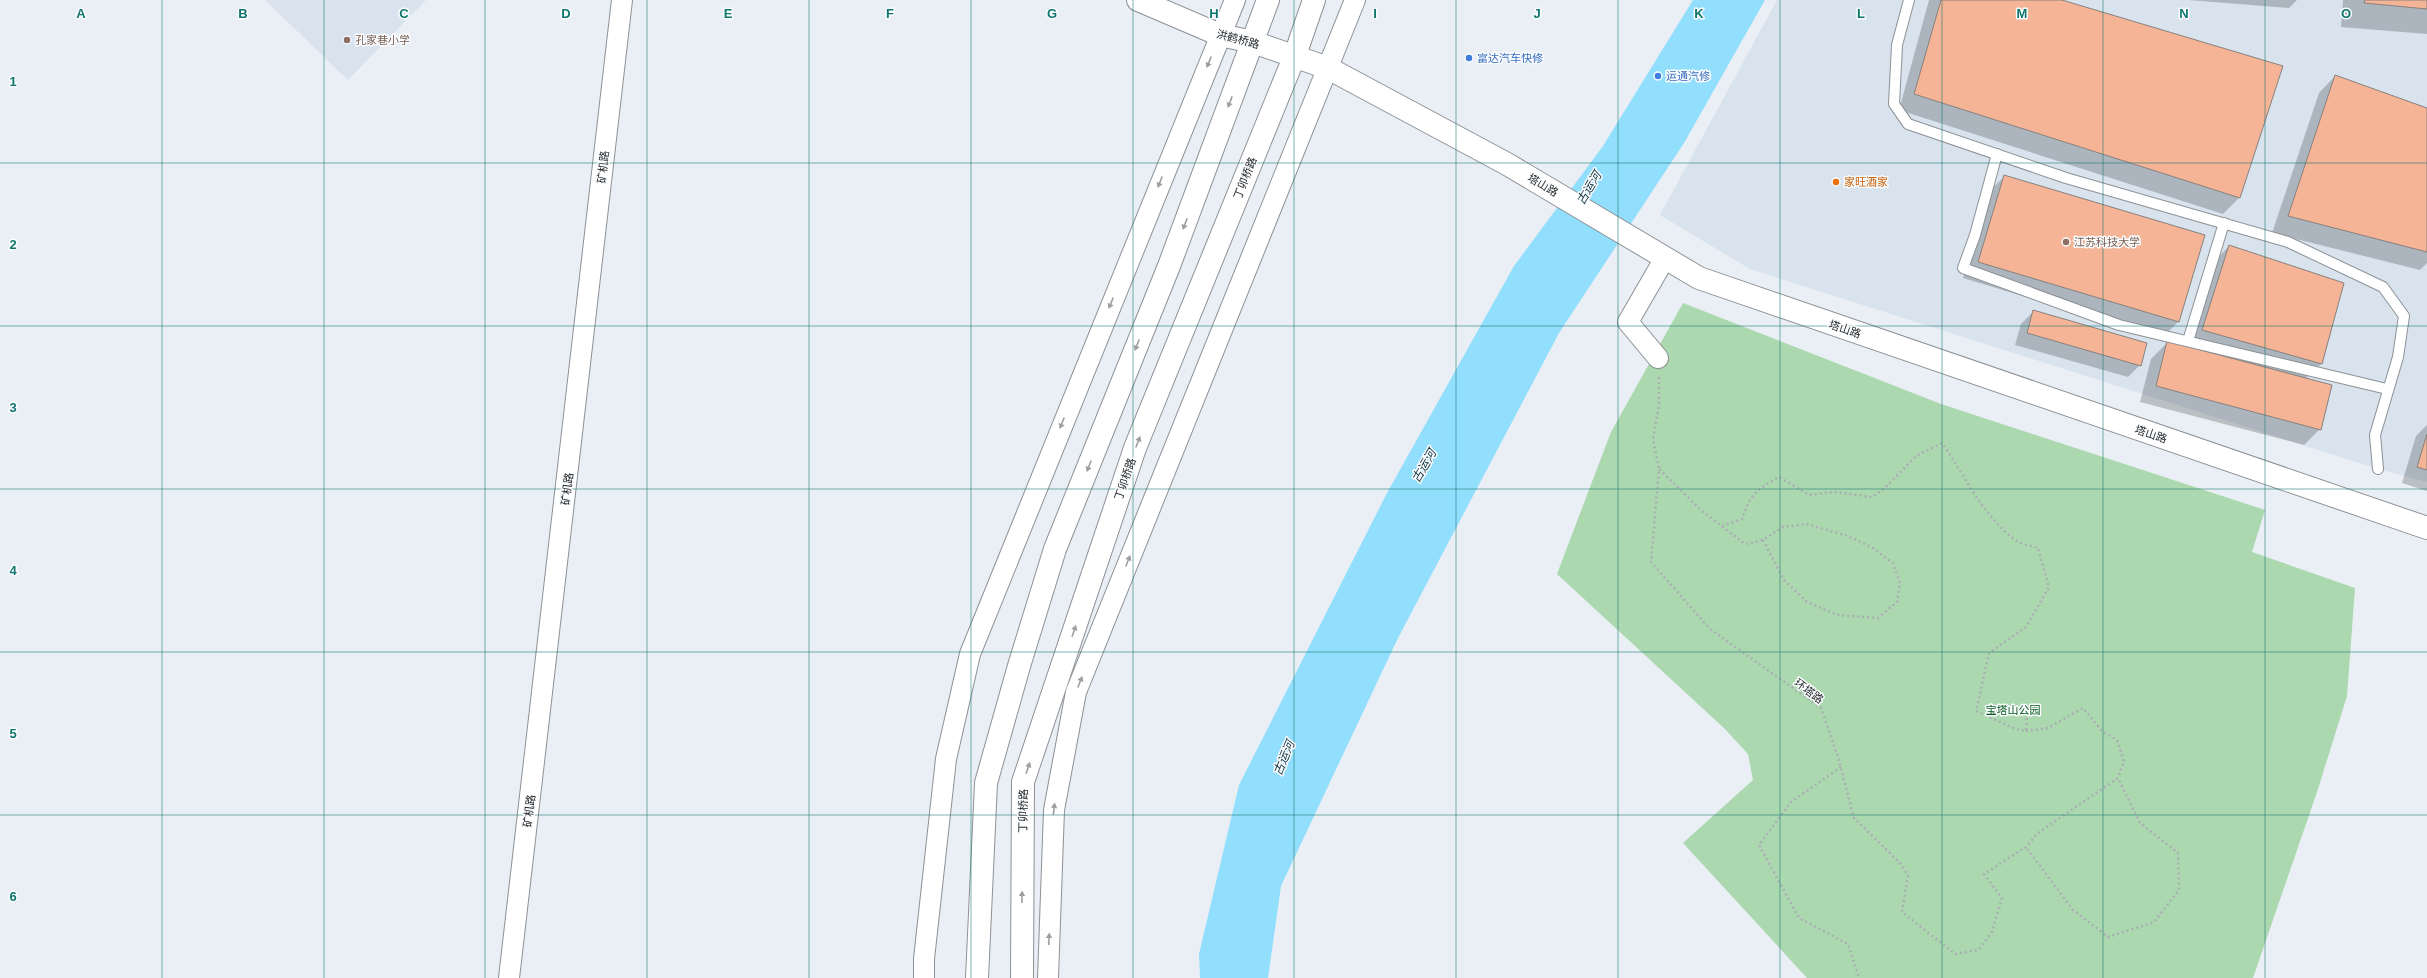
<svg xmlns="http://www.w3.org/2000/svg" width="2427" height="978" font-family="Arial,'Noto Sans SC',sans-serif">
  <style>
    .built { fill: #d8e3ee }
    .green { fill: #abd8af }
    .water { fill: #92defd }
    .shadow { fill: #0003 }
    .building { fill: #f5b495; stroke: #87817e }
    .lines { fill: none; stroke-linecap: round; stroke-linejoin: round }
    .lane-casing { stroke: #8c9196; stroke-width: 12 }
    .street-casing { stroke: #8c9196; stroke-width: 22 }
    .secondary-casing { stroke: #8c9196; stroke-width: 24 }
    .primary-casing { stroke: #8c9196; stroke-width: 24 }
    .path { stroke: #aaafb3; stroke-width: 2.5; stroke-dasharray: 2 3; stroke-linecap: butt }
    .lane { stroke: #fff; stroke-width: 10 }
    .street { stroke: #fff; stroke-width: 20 }
    .secondary { stroke: #fff; stroke-width: 22 }
    .primary { stroke: #fff; stroke-width: 22 }
    .oneway { fill: #9d9e9f }
    .grid { fill: none; stroke: #0f766e; stroke-width: 1; stroke-opacity: 0.55 }
    .education-dot { fill: #8d6e63; stroke: #fafcfe; stroke-width: 1.5 }
    .shop-dot { fill: #3f7fe0; stroke: #fafcfe; stroke-width: 1.5 }
    .food-dot { fill: #e8710a; stroke: #fafcfe; stroke-width: 1.5 }
    .labels { text-anchor: middle; stroke-width: 3; stroke-linejoin: round; paint-order: stroke }
    .street-label { font-size: 11px; fill: #26282a; stroke: #fafcfe }
    .education-label { font-size: 11px; fill: #785e54; stroke: #fafcfe; text-anchor: start }
    .shop-label { font-size: 11px; fill: #366cbe; stroke: #fafcfe; text-anchor: start }
    .food-label { font-size: 11px; fill: #c56008; stroke: #fafcfe; text-anchor: start }
    .park-label { font-size: 11px; fill: #04571c; stroke: #fafcfe }
    .water-label { font-size: 12px; font-style: italic; fill: #133744; stroke: #fafcfe }
    .grid-label { font-size: 13px; text-anchor: middle; font-weight: bold; fill: #0f766e; stroke: #fafcfe; stroke-width: 3; stroke-linejoin: round; paint-order: stroke }
  </style>
  <rect width="100%" height="100%" fill="#e9eff4"/>
  <!-- built -->
  <g class="built">
    <path d="M265,0h161l-78,80z"/>
    <path d="M1777,0h650v482l-49,-13 -628,-200 -90,-54z"/>
  </g>
  <!-- green -->
  <path class="green" d="M1683,303l258,101 324,106 -13,42 103,36 -8,108 -30,96 -64,186h-446l-124,-135 70,-63 -5,-26 -23,-25 -168,-155 54,-142z"/>
  <!-- water -->
  <path class="water" d="M1693,0h72l-81,143 -125,190 -161,305 -117,248 -13,92h-68l-1,-24 40,-169 148,-292 127,-227 89,-120z"/>
  <!-- shadow -->
  <g class="shadow">
    <path d="M1929,0h130l180,198 -16,16 -324,-104z"/>
    <path d="M2189,0h108l-8,8z"/>
    <path d="M2343,0h84v34l-86,-7z"/>
    <path d="M2335,76l92,33v154l-7,7 -148,-37 47,-140z"/>
    <path d="M2005,176l199,60 -26,86 -16,16 -199,-60 25,-86z"/>
    <path d="M2229,246l113,38 -21,80 -16,15 15,50 -16,16 -164,-43 11,-43 16,-16 19,4 27,-84z"/>
    <path d="M2034,311l106,54 -12,12 -113,-32 6,-21z"/>
    <path d="M2427,425v66l-25,-8 14,-47z"/>
  </g>
  <!-- building -->
  <g class="building">
    <path d="M1941,0h121l221,66 -43,132 -326,-104z"/>
    <path d="M2365,0h62v9l-63,-6z"/>
    <path d="M2335,75l92,33v144l-139,-36z"/>
    <path d="M2004,175l201,60 -26,87 -201,-60z"/>
    <path d="M2229,245l115,38 -22,81 -120,-34z"/>
    <path d="M2033,310l114,33 -6,23 -114,-33z"/>
    <path d="M2167,341l165,44 -11,45 -165,-44z"/>
    <path d="M2427,434v36l-10,-3z"/>
  </g>
  <g class="lines">
    <!-- lane casing -->
    <g class="lane-casing">
      <g id="lane">
        <path d="M1909,0l-12,45 -3,59 14,20 158,54 222,64 95,45 21,29 -6,41 -23,78 3,34"/>
        <path d="M1997,154l-22,81 -12,33 156,57 268,64"/>
        <path d="M2188,341l36,-118"/>
      </g>
    </g>
    <!-- street casing -->
    <g class="street-casing">
      <g id="street">
        <path d="M1658,358l-30,-36 37,-64"/>
        <path d="M509,978l113,-978"/>
        <path d="M924,978v-19l22,-200 24,-105 265,-654"/>
        <path d="M1048,978l6,-168 22,-118 279,-692"/>
      </g>
    </g>
    <!-- secondary casing -->
    <g class="secondary-casing">
      <path id="secondary" d="M1138,0l82,35 33,7 75,26 179,96 192,114 728,250"/>
    </g>
    <!-- primary casing -->
    <g class="primary-casing">
      <g id="primary">
        <path d="M977,978l9,-195 33,-117 36,-117 114,-283 99,-266"/>
        <path d="M1022,978l1,-196 112,-334 160,-393 19,-55"/>
      </g>
    </g>
    <!-- path -->
    <g class="path">
      <path d="M1659,377v28l-6,34 6,30"/>
      <path d="M1722,526l20,-7c8,-24 14,-29 37,-42l30,18 25,-3 38,5 12,-8 32,-33 26,-13c24,34 41,74 76,99 6,3 14,4 20,6l11,39 -23,40 -37,26 -13,58 40,18 10,2 1,-18"/>
      <path d="M1763,540l21,40 23,22 30,13 41,3 19,-16 3,-19 -7,-20 -20,-15 -25,-12 -41,-12 -24,3 -20,13 -18,4 -42,-32 -44,-43 -8,93 59,67 111,79 18,52 15,58 46,45 8,12 -6,37 53,42 23,-4 14,-18 10,-34 -18,-24 42,-27 12,-14 80,-55 22,45 38,30 1,37 -25,32 -46,15 -35,-27 -47,-63"/>
      <path d="M2026,731l22,-3 35,-20 19,23 15,9 7,21 -6,17"/>
      <path d="M1841,767l-50,35 -32,43 40,73 49,26 11,34"/>
    </g>
    <!-- lane -->
    <use href="#lane" class="lane"/>
    <!-- street -->
    <use href="#street" class="street"/>
    <!-- secondary -->
    <use href="#secondary" class="secondary"/>
    <!-- primary -->
    <use href="#primary" class="primary"/>
  </g>
  <!-- one-way arrows -->
  <defs><path id="oneway-solid" d="M-6-.8H1V-3.2L6.5 0L1 3.2V.8H-6Z"/></defs>
  <g class="oneway">
    <use href="#oneway-solid" transform="translate(1209 62) rotate(112)"/>
    <use href="#oneway-solid" transform="translate(1230 102) rotate(111)"/>
    <use href="#oneway-solid" transform="translate(1160 182) rotate(112)"/>
    <use href="#oneway-solid" transform="translate(1185 224) rotate(111)"/>
    <use href="#oneway-solid" transform="translate(1111 303) rotate(112)"/>
    <use href="#oneway-solid" transform="translate(1137 345) rotate(112)"/>
    <use href="#oneway-solid" transform="translate(1062 423) rotate(112)"/>
    <use href="#oneway-solid" transform="translate(1138 442) rotate(-68)"/>
    <use href="#oneway-solid" transform="translate(1089 466) rotate(112)"/>
    <use href="#oneway-solid" transform="translate(1128 561) rotate(-68)"/>
    <use href="#oneway-solid" transform="translate(1074 631) rotate(-71)"/>
    <use href="#oneway-solid" transform="translate(1080 682) rotate(-68)"/>
    <use href="#oneway-solid" transform="translate(1028 768) rotate(-71)"/>
    <use href="#oneway-solid" transform="translate(1054 809) rotate(-83)"/>
    <use href="#oneway-solid" transform="translate(1022 897) rotate(-89)"/>
    <use href="#oneway-solid" transform="translate(1049 939) rotate(-88)"/>
  </g>
  <!-- grid -->
  <path class="grid" d="M162,0v978M324,0v978M485,0v978M647,0v978M809,0v978M971,0v978M1133,0v978M1294,0v978M1456,0v978M1618,0v978M1780,0v978M1942,0v978M2103,0v978M2265,0v978M0,163h2427M0,326h2427M0,489h2427M0,652h2427M0,815h2427"/>
  <!-- markers -->
  <g class="education-dot">
    <circle cx="347" cy="40" r="4"/>
    <circle cx="2066" cy="242" r="4"/>
  </g>
  <g class="shop-dot">
    <circle cx="1469" cy="58" r="4"/>
    <circle cx="1658" cy="76" r="4"/>
  </g>
  <circle class="food-dot" cx="1836" cy="182" r="4"/>
  <g class="labels">
    <!-- street labels -->
    <g class="street-label">
      <text transform="translate(1238 39) rotate(15)" y="4">洪鹤桥路</text>
      <text transform="translate(603 167) rotate(-84)" y="4">矿机路</text>
      <text transform="translate(1245 178) rotate(-68)" y="4">丁卯桥路</text>
      <text transform="translate(1543 185) rotate(31)" y="4">塔山路</text>
      <text transform="translate(1845 329) rotate(19)" y="4">塔山路</text>
      <text transform="translate(2151 434) rotate(19)" y="4">塔山路</text>
      <text transform="translate(1125 479) rotate(-71)" y="4">丁卯桥路</text>
      <text transform="translate(567 489) rotate(-83)" y="4">矿机路</text>
      <text transform="translate(1809 691) rotate(37)" y="4">环塔路</text>
      <text transform="translate(529 811) rotate(-83)" y="4">矿机路</text>
      <text transform="translate(1023 811) rotate(-89)" y="4">丁卯桥路</text>
    </g>
    <!-- education labels -->
    <g class="education-label">
      <text x="355" y="44">孔家巷小学</text>
      <text x="2074" y="246">江苏科技大学</text>
    </g>
    <!-- shop labels -->
    <g class="shop-label">
      <text x="1477" y="62">富达汽车快修</text>
      <text x="1666" y="80">运通汽修</text>
    </g>
    <!-- food labels -->
    <g class="food-label">
      <text x="1844" y="186">家旺酒家</text>
    </g>
    <!-- park labels -->
    <g class="park-label">
      <text x="2013" y="714">宝塔山公园</text>
    </g>
    <!-- water labels -->
    <g class="water-label">
      <text transform="translate(1589 188) rotate(-59)" y="4">古运河</text>
      <text transform="translate(1424 466) rotate(-60)" y="4">古运河</text>
      <text transform="translate(1284 758) rotate(-67)" y="4">古运河</text>
    </g>
  </g>
  <g class="grid-label">
    <text x="81" y="18">A</text>
    <text x="243" y="18">B</text>
    <text x="404" y="18">C</text>
    <text x="566" y="18">D</text>
    <text x="728" y="18">E</text>
    <text x="890" y="18">F</text>
    <text x="1052" y="18">G</text>
    <text x="1214" y="18">H</text>
    <text x="1375" y="18">I</text>
    <text x="1537" y="18">J</text>
    <text x="1699" y="18">K</text>
    <text x="1861" y="18">L</text>
    <text x="2022" y="18">M</text>
    <text x="2184" y="18">N</text>
    <text x="2346" y="18">O</text>
    <text x="13" y="86">1</text>
    <text x="13" y="249">2</text>
    <text x="13" y="412">3</text>
    <text x="13" y="575">4</text>
    <text x="13" y="738">5</text>
    <text x="13" y="901">6</text>
  </g>
</svg>
